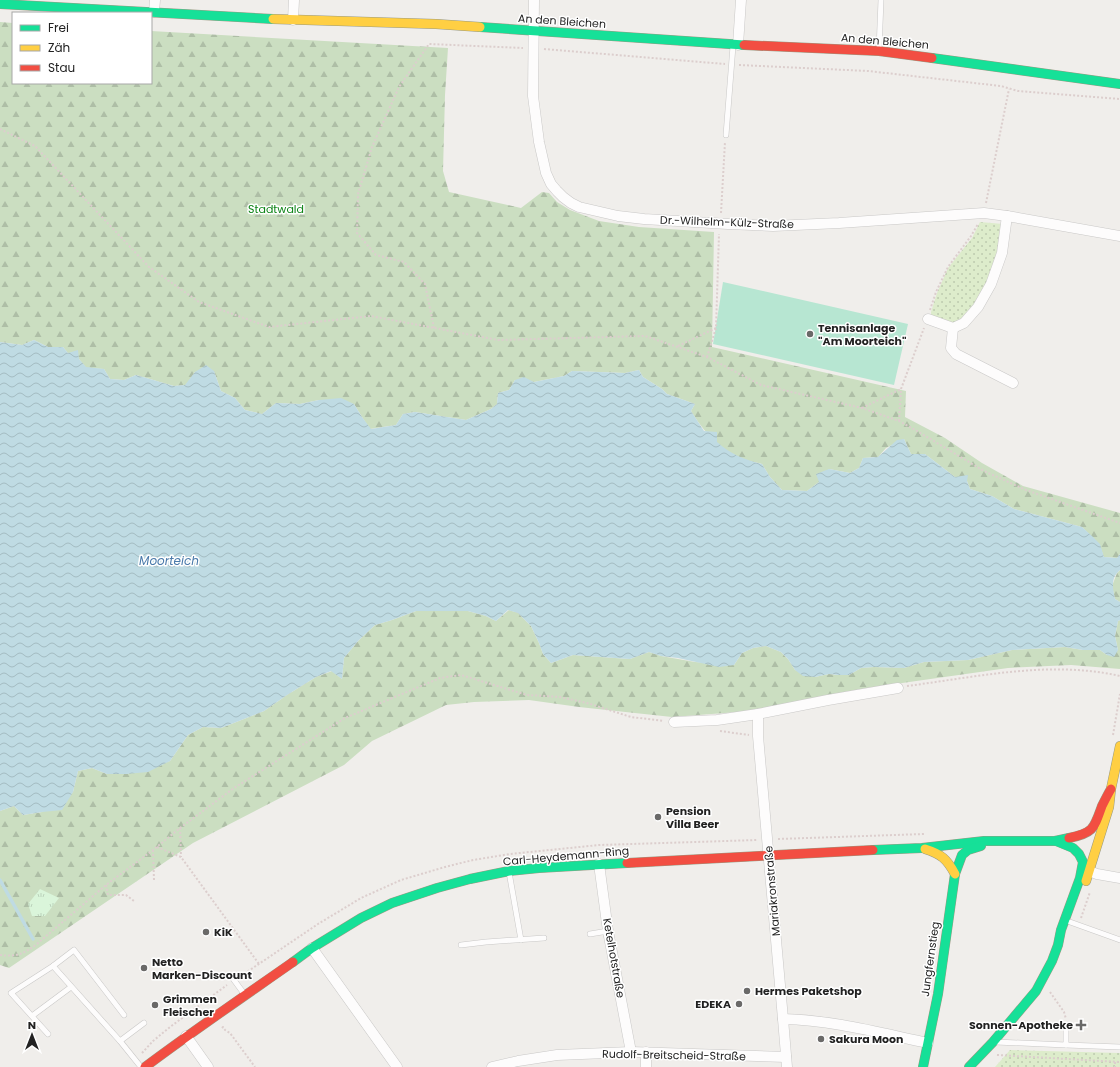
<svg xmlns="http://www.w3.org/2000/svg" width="1120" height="1067" font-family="Poppins,sans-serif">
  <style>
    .grass { fill: url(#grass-dots) }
    .forest { fill: url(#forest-firs) }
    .park { fill: url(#park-tufts) }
    .pitch { fill: #b7e6d2 }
    .water { fill: url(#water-waves) }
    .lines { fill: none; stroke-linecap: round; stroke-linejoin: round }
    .stream { stroke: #bfdbe3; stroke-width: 3.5 }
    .lane-casing { stroke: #c9c8c7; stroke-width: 6 }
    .street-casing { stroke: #c9c8c7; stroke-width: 11 }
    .fast-casing { stroke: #999a82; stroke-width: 10 }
    .slow-casing { stroke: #999a82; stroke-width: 10 }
    .jam-casing { stroke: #999a82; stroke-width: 10 }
    .path { stroke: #dccecd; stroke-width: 2; stroke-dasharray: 2 2; stroke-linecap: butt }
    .lane { stroke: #fdfcfc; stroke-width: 5 }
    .street { stroke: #fdfcfc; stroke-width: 10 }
    .fast { stroke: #16e098; stroke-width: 9 }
    .slow { stroke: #ffcf43; stroke-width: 9 }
    .jam { stroke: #f24e42; stroke-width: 9 }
    .poi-dot { fill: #6a6968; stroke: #fff; stroke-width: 1.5 }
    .labels { text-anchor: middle; stroke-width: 3; stroke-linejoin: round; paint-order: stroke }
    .street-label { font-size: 11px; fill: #222; stroke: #fff }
    .park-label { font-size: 11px; fill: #0c8416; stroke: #fff }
    .poi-label { font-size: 11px; font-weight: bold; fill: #222; stroke: #fff; text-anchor: start }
    .water-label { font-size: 12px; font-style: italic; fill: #4a7aab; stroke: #fff }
  </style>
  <defs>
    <pattern id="grass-dots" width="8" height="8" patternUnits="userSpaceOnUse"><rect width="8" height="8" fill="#ddeccb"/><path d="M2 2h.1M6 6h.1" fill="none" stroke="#bdcaae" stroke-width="1.8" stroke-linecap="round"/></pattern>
    <pattern id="forest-firs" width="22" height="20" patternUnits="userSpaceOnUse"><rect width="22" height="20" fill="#cbdec1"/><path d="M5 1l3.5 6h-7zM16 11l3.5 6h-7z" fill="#aebea6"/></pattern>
    <pattern id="park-tufts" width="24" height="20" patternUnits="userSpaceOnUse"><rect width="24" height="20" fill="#daf5da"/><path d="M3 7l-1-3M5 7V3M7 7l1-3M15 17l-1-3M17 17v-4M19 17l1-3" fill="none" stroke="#bbd2bb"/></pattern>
    <pattern id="water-waves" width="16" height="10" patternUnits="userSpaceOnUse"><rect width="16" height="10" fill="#bfdbe3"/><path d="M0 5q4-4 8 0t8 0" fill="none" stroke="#a4bcc2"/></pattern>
  </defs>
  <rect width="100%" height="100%" fill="#f0eeeb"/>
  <!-- grass -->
  <g class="grass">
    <path d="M980,222l23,2 -3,29 -23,53 -23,21 -23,-8v-7l6,-19 11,-25 24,-30z"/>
    <path d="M1010,1050l110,3v14h-125z"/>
  </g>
  <!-- forest -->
  <g class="forest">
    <path d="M0,22l13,1v60h138v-52l297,17 -3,47 -2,76 6,21 72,16 21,-16 7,1 8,9 13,8 29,11 40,6 75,5 -2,115 194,44 -1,26 40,21 37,25 41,23 97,27v41l-3,4 -13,-1 -5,-13 -17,-17 -68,-18 -22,-13 -22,-7 -3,-8 -12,-4 -30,-23h-14l-7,-15 -18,9 -8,9 -15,1 -4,10 -9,5 -21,-4 -10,13 -12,9 -25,-1 -12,-13 -8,-13c-6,-2 -13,-2 -19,-5 -22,-8 -40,-28 -52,-48l4,-7 -28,-10 -5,-5 -19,-12 -4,-7 -14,3 -53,-2 -8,5 -30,6 -19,-2 -6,10 -11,3 -1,11 -6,5 -25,11 -51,-8 -12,2 -7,11 -26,4 -8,-12 -8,-13 -35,-4 -19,4 -24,-1 -14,11 -17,-4 -10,-12 -14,-7 -7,-20 -19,1 -9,13 -12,1 -38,-11 -12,5 -14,-1 -6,-10 -18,-1 -7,-9 -11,-6 -5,-6h-15l-14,-7 -12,5 -22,-3z"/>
    <path d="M1120,570v32l-5,-3 -3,-13 5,-13z"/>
    <path d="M509,610l9,3 13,13 8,17 4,11 8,9 22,-8 42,3 15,1 19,-7 12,4 34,6 39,3 8,-12 11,-5 13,-2 15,6 7,7 7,11 20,7 14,-3 9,1h11l12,-7 13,-1 30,1 20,-6 44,-2 44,-10 53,-3 18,3h17l7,5 11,-5 -3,-14 3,-15 2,-1v49l-49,-4 -63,3 -141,20 -44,8 -72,15 -79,6 -93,-10 -50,-7 -55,2 -28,3 -74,36 -28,24 -151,78 -184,125 -9,-3v-154l14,-5 9,9 19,-3 31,-20 5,-21 14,-3 15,6h19l44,-13 18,-26 15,-8 18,1 43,-17 23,-16 29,-18 16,-6 10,8 2,-21 14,-17 17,-16 17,-5 24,-9h52l18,5 10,5z"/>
  </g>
  <!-- park -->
  <path class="park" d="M40,889l19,9 -14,18h-13l-4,-12z"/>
  <!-- pitch -->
  <path class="pitch" d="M723,282l185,42 -14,61 -181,-41z"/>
  <!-- water -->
  <path class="water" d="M34,340l14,7h15l5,6 10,-3 1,9 7,8 18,2 6,10 14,1 12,-5 38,11 11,-1 10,-13 11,-7 8,6 7,20 14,7 10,12 17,4 14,-11 24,1 19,-4 22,-2 13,6 8,13 9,12 25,-4 7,-11 12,-2 51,8 25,-11 6,-5 1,-11 11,-3 6,-10 9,-3 10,5 30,-6 8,-5 53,2 14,-3 4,7 19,12 5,5 28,10 -4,7 13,20 13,1v10c15,13 26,17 45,22l8,13 12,13 25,1 12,-9 -3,-8 13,-5 21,4 9,-5 4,-10 15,-1 19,-17 7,-1 7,15h14l30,23 13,-2 -1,6 3,8 22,7 22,13 68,18 11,10 7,7 4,13 13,1 3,-4v16c-10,8 -7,19 -5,29l5,3v18l-2,1 -3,15 3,14 -4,7 -7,-2 -7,-5h-17l-18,-3 -53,3 -44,10 -44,2 -20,6 -30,-1 -13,1 -12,7h-11l-9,-1 -14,3 -12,-1 -8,-6 -7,-11 -7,-7 -15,-6 -13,2 -11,5 -8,12 -15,2 -41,-9 -17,-2 -12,-4 -19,7 -15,-1 -42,-3 -22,8 -8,-9 -4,-11 -8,-17 -13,-13 -10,-3 -12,11 -10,-5 -18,-5h-52l-24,9 -17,5 -17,16 -14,17 -2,21 -11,-8 -15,6 -29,18 -23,16 -43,17 -18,-1 -15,8 -18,26 -22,11 -22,2h-19l-15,-6 -14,3 -5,21 -11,18 -20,2 -19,3 -9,-9 -14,5v-469l22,3z"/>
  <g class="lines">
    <!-- stream -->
    <path class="stream" d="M0,880l33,59"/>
    <!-- lane casing -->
    <g class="lane-casing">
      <g id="lane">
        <path d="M879,50l2,-50"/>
        <path d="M726,135l7,-89"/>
        <path d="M509,872l12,68"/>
        <path d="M1070,922l50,18"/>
        <path d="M590,934l18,-3"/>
        <path d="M461,945l25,-3 58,-4"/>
        <path d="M53,966l67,75 21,26"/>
        <path d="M231,976l14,19"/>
        <path d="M32,1016l39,-29"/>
        <path d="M48,1034l-37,-41 42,-27 21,-16 50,65"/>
        <path d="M120,1041l24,-18"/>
        <path d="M996,1042l70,3v-18"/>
        <path d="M1066,1045l54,2"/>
      </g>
    </g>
    <!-- street casing -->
    <g class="street-casing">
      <g id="street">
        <path d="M534,0l-1,96 6,46 7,31 5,11 6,7 6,6 8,6 8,4 39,9 26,3 84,5 45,2 66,-3 145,-10 23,3 113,20"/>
        <path d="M154,12l1,-12"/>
        <path d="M293,20l1,-20"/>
        <path d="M738,45l3,-45"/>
        <path d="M928,319l25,9 11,-5 14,-16 13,-23 11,-31 5,-37"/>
        <path d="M953,328l-2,20 5,6 57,29"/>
        <path d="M758,714v22l25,283 4,48"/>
        <path d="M674,722l43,-2 41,-6 70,-14 70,-12"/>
        <path d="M599,864l9,67 23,121"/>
        <path d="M1083,869l14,5 23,4"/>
        <path d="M312,948l85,119"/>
        <path d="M783,1019c49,1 97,14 145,24"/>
        <path d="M186,1036l22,31"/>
        <path d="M646,1052v15"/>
        <path d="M492,1067l26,-6 39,-6 74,-3 155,5"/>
      </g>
    </g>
    <!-- fast casing -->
    <g class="fast-casing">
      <g id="fast">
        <path d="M0,4l273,15"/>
        <path d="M480,27l264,18"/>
        <path d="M932,58l188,26"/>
        <path d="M873,850l49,-2 62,-7h71l14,-3"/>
        <path d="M293,962l19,-14 49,-30 31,-15 45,-15 33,-9 39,-8 30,-3 88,-5"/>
        <path d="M923,1067l15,-73 17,-120 7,-19 6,-5 13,-4"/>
        <path d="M969,1067l24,-25 43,-51 16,-30 6,-16 3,-15 19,-52 3,-16 -4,-8 -6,-6 -17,-7"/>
      </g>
    </g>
    <!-- slow casing -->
    <g class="slow-casing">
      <g id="slow">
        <path d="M273,19l163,5 44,3"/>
        <path d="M925,849c16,5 22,10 30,25"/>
        <path d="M1086,881l23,-74 2,-18 9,-43"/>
      </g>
    </g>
    <!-- jam casing -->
    <g class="jam-casing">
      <g id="jam">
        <path d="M744,45l135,6 53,7"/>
        <path d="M1069,838c25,-5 25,-10 33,-32 3,-6 6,-12 9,-17"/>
        <path d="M627,863l246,-13"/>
        <path d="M145,1067c48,-36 98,-70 148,-105"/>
      </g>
    </g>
    <!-- path -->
    <g class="path">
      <path d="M544,49l181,15"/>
      <path d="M739,65l129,6 133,15 17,5 102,8"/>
      <path d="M0,129l35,17 114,121 50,35 70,25 102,-11 127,24 147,-4 62,21 54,28 101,23 37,13 18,10 67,40 42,19 94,33"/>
      <path d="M986,203l23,-114"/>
      <path d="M721,213l4,-71"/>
      <path d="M930,310l6,-18 12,-25 23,-31 7,-12"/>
      <path d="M434,328l-9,-44 -21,-22 -28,-7 -19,-22 1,-39 14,-47 27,-60 30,-43 94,4"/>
      <path d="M678,346l38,-18"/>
      <path d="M707,357l9,-29 3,-94"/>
      <path d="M862,408l39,-19"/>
      <path d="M899,421l2,-32 23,-61"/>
      <path d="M907,686c70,-9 143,-26 213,-10"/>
      <path d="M720,731l29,4"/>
      <path d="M1113,735l7,-41"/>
      <path d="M180,828l1,29"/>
      <path d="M778,839l146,-5"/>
      <path d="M157,847l24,10 78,107"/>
      <path d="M153,850l1,30"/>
      <path d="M106,885l2,10h18l8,6"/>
      <path d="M1081,918l9,-26"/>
      <path d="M0,955c17,2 24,-1 38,-12l68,-58 47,-35 27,-22 54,-40 111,-70 95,-40 21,-3 66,20 33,2 27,6 44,14 33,4"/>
      <path d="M241,976l77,-52 43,-26 40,-18 44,-13 28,-7 37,-6 89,-9 159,-5"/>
      <path d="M1050,992l14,20 2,7"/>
      <path d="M193,1003l6,10"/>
      <path d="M222,1028l1,-1 2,3 5,3 25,34"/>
      <path d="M142,1053l11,-12 17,-14 57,-42"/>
      <path d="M997,1055l123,7"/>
      <path d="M1115,1062v5"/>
    </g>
    <!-- lane -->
    <use href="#lane" class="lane"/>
    <!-- street -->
    <use href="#street" class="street"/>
    <!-- fast -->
    <use href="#fast" class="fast"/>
    <!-- slow -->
    <use href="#slow" class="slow"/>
    <!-- jam -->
    <use href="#jam" class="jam"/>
  </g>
  <!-- markers -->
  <g class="poi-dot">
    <circle cx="810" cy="334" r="4"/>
    <circle cx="658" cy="817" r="4"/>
    <circle cx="206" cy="932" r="4"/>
    <circle cx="144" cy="968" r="4"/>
    <circle cx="747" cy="991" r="4"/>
    <circle cx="739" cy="1004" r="4"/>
    <circle cx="155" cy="1005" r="4"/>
    <path d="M1079 1019h4v4h4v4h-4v4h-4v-4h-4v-4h4z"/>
    <circle cx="821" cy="1039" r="4"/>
  </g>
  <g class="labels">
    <!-- street labels -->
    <g class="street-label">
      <text transform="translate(562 21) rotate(4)" y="4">An den Bleichen</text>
      <text transform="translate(885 41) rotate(5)" y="4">An den Bleichen</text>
      <text transform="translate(727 222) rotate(2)" y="4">Dr.-Wilhelm-Külz-Straße</text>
      <text transform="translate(566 856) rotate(-5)" y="4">Carl-Heydemann-Ring</text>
      <text transform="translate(772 891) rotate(-95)" y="4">Mariakronstraße</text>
      <text transform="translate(614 958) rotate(80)" y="4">Ketelhotstraße</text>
      <text transform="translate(930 959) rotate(-82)" y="4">Jungfernstieg</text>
      <text transform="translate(674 1055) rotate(1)" y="4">Rudolf-Breitscheid-Straße</text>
    </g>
    <!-- park labels -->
    <g class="park-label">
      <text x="276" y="213">Stadtwald</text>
    </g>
    <!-- poi labels -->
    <g class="poi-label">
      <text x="818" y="332">Tennisanlage<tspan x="818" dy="13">"Am Moorteich"</tspan></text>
      <text x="666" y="815">Pension<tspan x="666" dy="13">Villa Beer</tspan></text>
      <text x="214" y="936">KiK</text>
      <text x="152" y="966">Netto<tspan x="152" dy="13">Marken-Discount</tspan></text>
      <text x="755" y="995">Hermes Paketshop</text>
      <text x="163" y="1003">Grimmen<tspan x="163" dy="13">Fleischer</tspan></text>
      <text x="731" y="1008" text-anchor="end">EDEKA</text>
      <text x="1073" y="1029" text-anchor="end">Sonnen-Apotheke</text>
      <text x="829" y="1043">Sakura Moon</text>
    </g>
    <!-- water labels -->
    <g class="water-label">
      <text x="169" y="565">Moorteich</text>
    </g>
  </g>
  <!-- legend -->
  <rect x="12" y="12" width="140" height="72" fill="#ffffff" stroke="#a7a7a7"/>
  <rect x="20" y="25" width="20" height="6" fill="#16e098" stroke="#a7a7a7"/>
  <text x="48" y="32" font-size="12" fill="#222222">Frei</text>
  <rect x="20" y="45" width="20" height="6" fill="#ffcf43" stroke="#a7a7a7"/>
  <text x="48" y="52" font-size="12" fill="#222222">Zäh</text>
  <rect x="20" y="65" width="20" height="6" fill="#f24e42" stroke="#a7a7a7"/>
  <text x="48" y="72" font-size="12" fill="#222222">Stau</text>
  <!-- north arrow -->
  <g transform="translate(32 1035)" stroke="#ffffff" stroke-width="3" paint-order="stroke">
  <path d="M0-3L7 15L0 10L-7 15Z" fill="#222222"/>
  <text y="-6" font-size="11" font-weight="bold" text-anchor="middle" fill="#222222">N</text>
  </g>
</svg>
